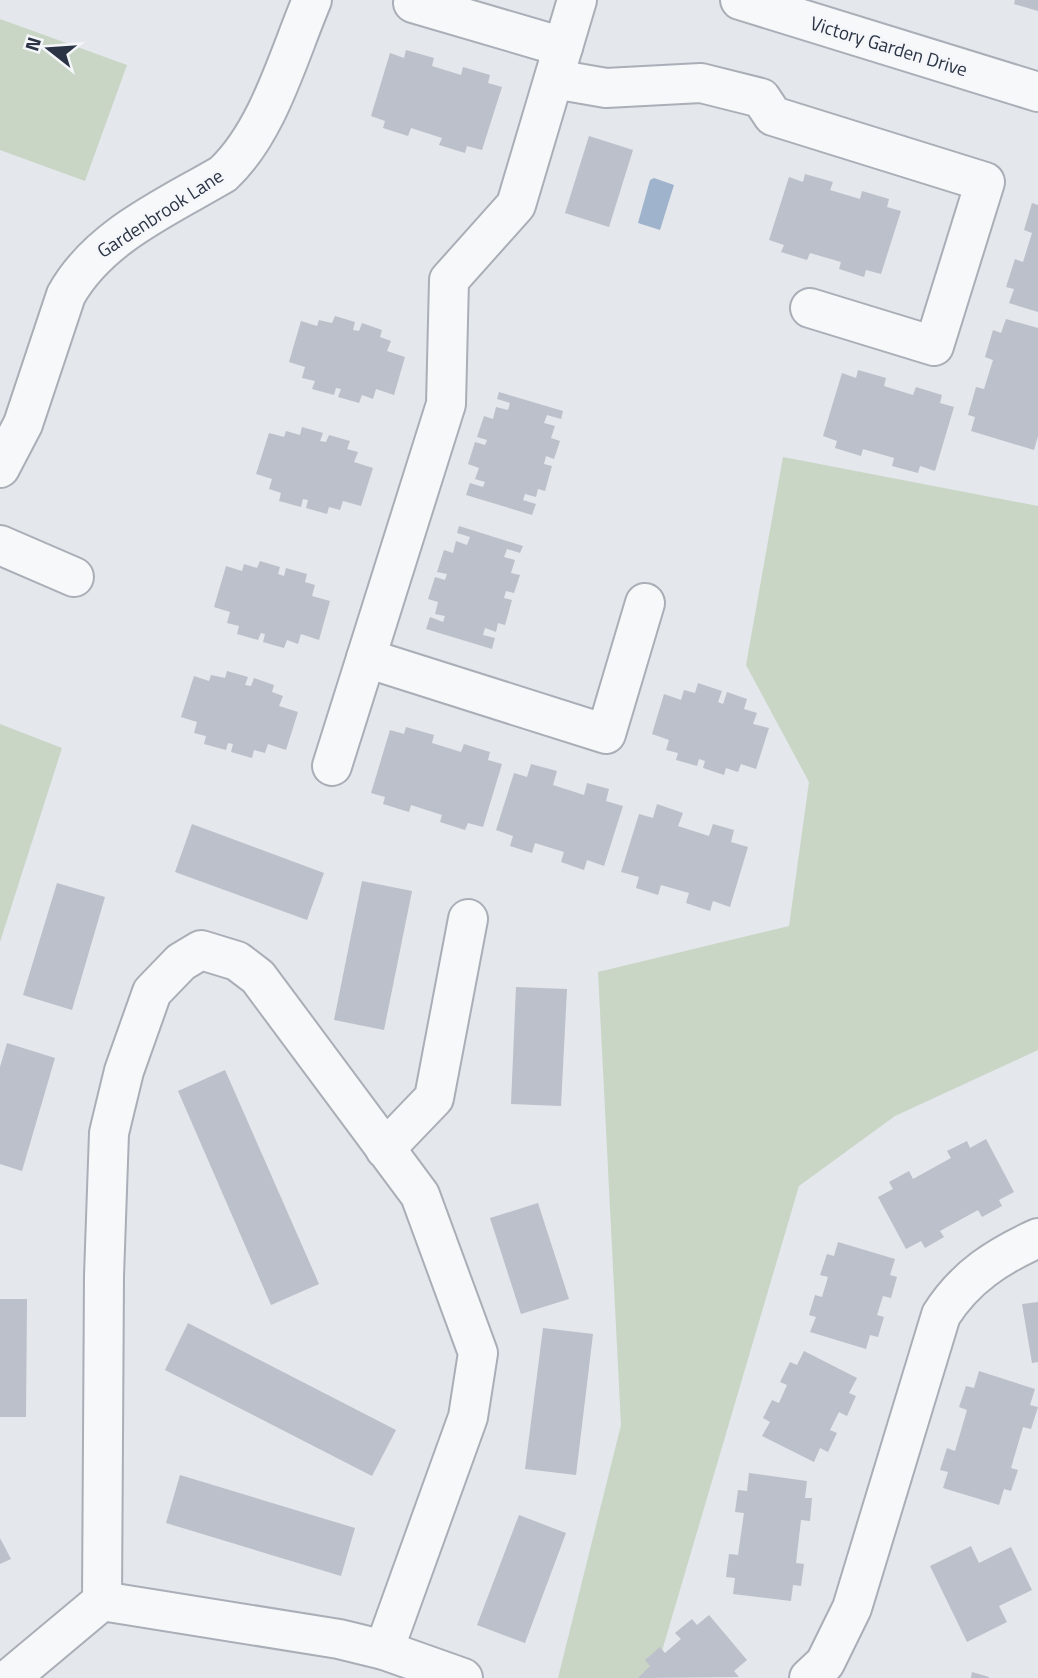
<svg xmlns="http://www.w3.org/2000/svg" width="1038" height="1678" font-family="'Titillium Web',sans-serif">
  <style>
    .green { fill: #c9d6c5 }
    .water { fill: #9fb4cc }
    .building { fill: #bbc0ca }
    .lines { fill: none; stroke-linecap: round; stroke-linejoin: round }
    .minor-casing { stroke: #a9aeb7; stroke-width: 42 }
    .minor { stroke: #f7f8fa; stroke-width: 38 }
    .labels { text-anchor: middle; stroke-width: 5; stroke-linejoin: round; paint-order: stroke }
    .street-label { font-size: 19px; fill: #2b3445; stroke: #f4f6f9 }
  </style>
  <rect width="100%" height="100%" fill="#e4e7ec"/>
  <!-- green -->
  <g class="green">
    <path d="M0,19l127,46 -42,116 -85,-31z"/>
    <path d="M783,457l255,49v544l-143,66 -96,70 -145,492h-96l63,-253 -23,-453 191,-46 20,-144 -63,-117z"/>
    <path d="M0,724l62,24 -62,194z"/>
  </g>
  <!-- water -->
  <path class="water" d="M654,178l20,7 -14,45 -22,-7 12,-43z"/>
  <!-- building -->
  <g class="building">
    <path d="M1015,0h23v11l-24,-7z"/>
    <path d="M406,50l28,8 -2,8 29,9 2,-8 27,8 -2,8 14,4 -20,63 -15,-4 -2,7 -26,-8 3,-7 -31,-10 -3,8 -25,-8 2,-7 -14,-5 19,-63 14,5z"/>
    <path d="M589,136l44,14 -24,77 -44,-14z"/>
    <path d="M805,174l28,8 -3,8 30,9 2,-8 27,8 -2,8 14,4 -20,63 -15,-4 -2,7 -25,-8 2,-7 -31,-9 -3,7 -26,-8 3,-7 -15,-5 20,-63 14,5z"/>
    <path d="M1032,203l6,2v107l-29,-9 5,-14 -8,-2 9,-28 8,3 9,-29 -8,-3z"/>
    <path d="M335,316l20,6 -2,8 6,1 3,-8 20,7 -2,7 11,4 -4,10 18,6 -11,38 -18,-6 -3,10 -11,-4 -3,8 -21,-6 3,-8 -5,-1 -2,7 -22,-6 3,-8 -13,-3 3,-11 -16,-5 12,-41 16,5 2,-6 13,3z"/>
    <path d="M1006,319l32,9v108l-4,14 -63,-19 4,-14 -7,-2 8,-28 8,2 9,-29 -8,-3 8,-27 8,3z"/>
    <path d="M858,370l28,8 -2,8 29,9 3,-8 26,8 -2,8 14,4 -19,64 -15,-5 -2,7 -26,-7 2,-8 -31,-9 -2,7 -26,-8 2,-7 -14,-5 19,-63 14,5z"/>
    <path d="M499,392l64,19 -2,8 -14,-4 -3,8 11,3 -4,12 9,3 -6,18 -8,-3 -2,8 8,2 -7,25 -7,-2 -2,8 -11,-3 -2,6 13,4 -4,11 -66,-20 4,-12 13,4 2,-5 -10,-3 4,-11 -11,-4 7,-22 10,3 2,-5 -10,-3 7,-21 9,3 3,-12 12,3 2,-7 -13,-4z"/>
    <path d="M302,427l21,6 -3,8 6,1 3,-7 21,6 -3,8 11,3 -4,10 19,6 -12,38 -18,-5 -3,9 -11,-3 -2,7 -21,-6 2,-8 -5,-1 -2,8 -22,-6 2,-8 -12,-4 3,-10 -16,-5 13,-41 15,4 2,-6 14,4z"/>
    <path d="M459,526l64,20 -3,7 -13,-4 -3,8 11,3 -4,13 9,2 -6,18 -8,-2 -2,7 8,2 -7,25 -7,-2 -2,9 -11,-4 -2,7 12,3 -3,11 -66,-20 4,-12 13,5 2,-6 -10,-2 3,-12 -10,-3 7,-22 10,3 2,-6 -10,-2 7,-22 9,3 3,-12 11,4 3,-8 -13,-4z"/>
    <path d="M260,561l20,6 -2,7 6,2 2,-8 21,6 -2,8 10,3 -3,11 18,5 -11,39 -18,-6 -3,10 -11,-4 -3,8 -21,-6 2,-8 -4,-1 -3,7 -21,-6 2,-8 -12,-3 3,-11 -16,-5 12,-41 16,5 2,-7 13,4z"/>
    <path d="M227,671l21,6 -3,8 6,1 3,-8 20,7 -2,7 11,4 -4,10 19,6 -12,38 -18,-6 -3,9 -11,-3 -2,8 -21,-6 2,-8 -5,-1 -2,7 -22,-6 2,-8 -12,-3 3,-11 -16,-5 13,-41 15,5 2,-6 14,3z"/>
    <path d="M698,683l24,8 -4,11 5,2 4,-12 20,7 -3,10 13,4 -4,11 16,4 -13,41 -15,-5 -3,8 -12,-4 -2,7 -21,-7 2,-7 -6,-2 -2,7 -21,-6 2,-7 -12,-3 3,-10 -17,-6 12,-40 17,6 3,-10 11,3z"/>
    <path d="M406,727l28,8 -2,8 29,9 3,-8 26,8 -2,8 14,4 -19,63 -15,-4 -3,7 -25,-8 2,-7 -31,-10 -2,7 -26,-8 2,-7 -14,-4 19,-63 14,4z"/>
    <path d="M531,764l26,7 -4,14 31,10 3,-12 22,6 -3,12 17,5 -19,60 -17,-6 -3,10 -23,-8 3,-10 -29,-9 -3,10 -22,-7 3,-10 -17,-6 18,-57 13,4z"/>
    <path d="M657,804l26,9 -5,13 31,10 4,-12 21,6 -3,12 17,5 -18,60 -17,-6 -3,10 -24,-8 3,-10 -28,-8 -3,10 -22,-7 3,-11 -18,-5 18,-58 14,4z"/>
    <path d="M192,824l132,49 -17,47 -132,-48z"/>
    <path d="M362,881l50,10 -28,139 -50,-10z"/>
    <path d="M57,883l48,14 -33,113 -49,-15z"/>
    <path d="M516,987l51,2 -6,117 -50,-2z"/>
    <path d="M7,1043l48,15 -33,113 -22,-7v-97z"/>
    <path d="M225,1070l94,214 -48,21 -93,-214z"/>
    <path d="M986,1139l28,53 -15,8 3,6 -20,11 -4,-7 -38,21 4,6 -19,11 -4,-7 -15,8 -28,-52 15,-8 -4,-7 20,-11 4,8 38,-21 -4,-7 20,-10 3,7z"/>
    <path d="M538,1203l31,96 -48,15 -31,-96z"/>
    <path d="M838,1242l57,17 -5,16 7,2 -6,21 -8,-2 -6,19 7,2 -6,20 -8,-2 -4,14 -56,-17 6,-15 -7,-2 6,-20 7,2 6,-20 -8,-2 7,-21 7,2z"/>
    <path d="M0,1299h27l-1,118h-26z"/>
    <path d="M1038,1302v60l-6,1 -10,-59z"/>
    <path d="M188,1323l208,107 -24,46 -207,-106z"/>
    <path d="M543,1328l50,6 -17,141 -51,-6z"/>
    <path d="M804,1351l53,27 -8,15 7,3 -9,20 -8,-4 -9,18 7,3 -9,19 -8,-4 -6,14 -52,-26 8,-14 -7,-4 9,-18 7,3 8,-18 -7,-3 10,-20 7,3z"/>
    <path d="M979,1371l56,18 -5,16 8,2 -7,22 -8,-2 -12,41 7,2 -7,21 -7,-2 -5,16 -56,-17 5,-16 -8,-2 7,-22 8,3 12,-41 -8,-3 7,-21 8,2z"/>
    <path d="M749,1473l58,8 -2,17h7l-2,23 -9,-1 -5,43 8,1 -3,22 -8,-1 -2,16 -58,-7 2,-16 -9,-1 3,-23 9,1 6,-42 -9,-1 3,-22 9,1z"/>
    <path d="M180,1475l175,53 -14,48 -175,-53z"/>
    <path d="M519,1515l47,18 -41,110 -48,-18z"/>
    <path d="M0,1538l11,21 -11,5z"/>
    <path d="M971,1546l8,17 32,-16 21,43 -33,16 8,16 -40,20 -37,-76z"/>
    <path d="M709,1615l38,45 -13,11 5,6 -101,1 12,-12 -5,-6 15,-13 5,6 16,-14 -6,-6 17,-14 5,6z"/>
    <path d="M972,1672l17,5v1h-18z"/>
  </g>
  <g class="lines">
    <!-- minor casing -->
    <g class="minor-casing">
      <g id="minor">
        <path d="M740,0l298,92"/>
        <path d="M413,3l150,44"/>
        <path d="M554,79l52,9 95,-5 60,15 12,18 212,66 -51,164 -124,-38"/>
        <path d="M0,468l23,-44 43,-129c33,-59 101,-88 157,-121 45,-42 65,-117 89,-174"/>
        <path d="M0,545l74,32"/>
        <path d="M366,658l240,76 39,-131"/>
        <path d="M332,766l114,-362 3,-124 67,-75 61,-205"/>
        <path d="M385,1149l49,-51 34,-179"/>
        <path d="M102,1601l2,-325 5,-143 15,-62 28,-79 29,-30 20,-12 36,11 21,16 162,218 58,158 -10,64 -84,233"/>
        <path d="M10,1678l92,-77 237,38 45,11 79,28"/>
        <path d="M809,1678l16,-15 27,-55 89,-293c24,-38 57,-59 97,-77"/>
      </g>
    </g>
    <!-- minor -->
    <use href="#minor" class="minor"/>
  </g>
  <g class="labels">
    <!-- street labels -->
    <g class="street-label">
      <text transform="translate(889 46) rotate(17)" y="7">Victory Garden Drive</text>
      <text transform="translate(160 213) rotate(-33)" y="7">Gardenbrook Lane</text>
    </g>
  </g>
  <!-- north arrow -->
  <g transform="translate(49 49) rotate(287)" stroke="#f4f6f9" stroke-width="5" paint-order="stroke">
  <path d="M0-5L12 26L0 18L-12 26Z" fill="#2b3445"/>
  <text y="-10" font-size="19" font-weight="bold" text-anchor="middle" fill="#2b3445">N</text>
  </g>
</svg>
